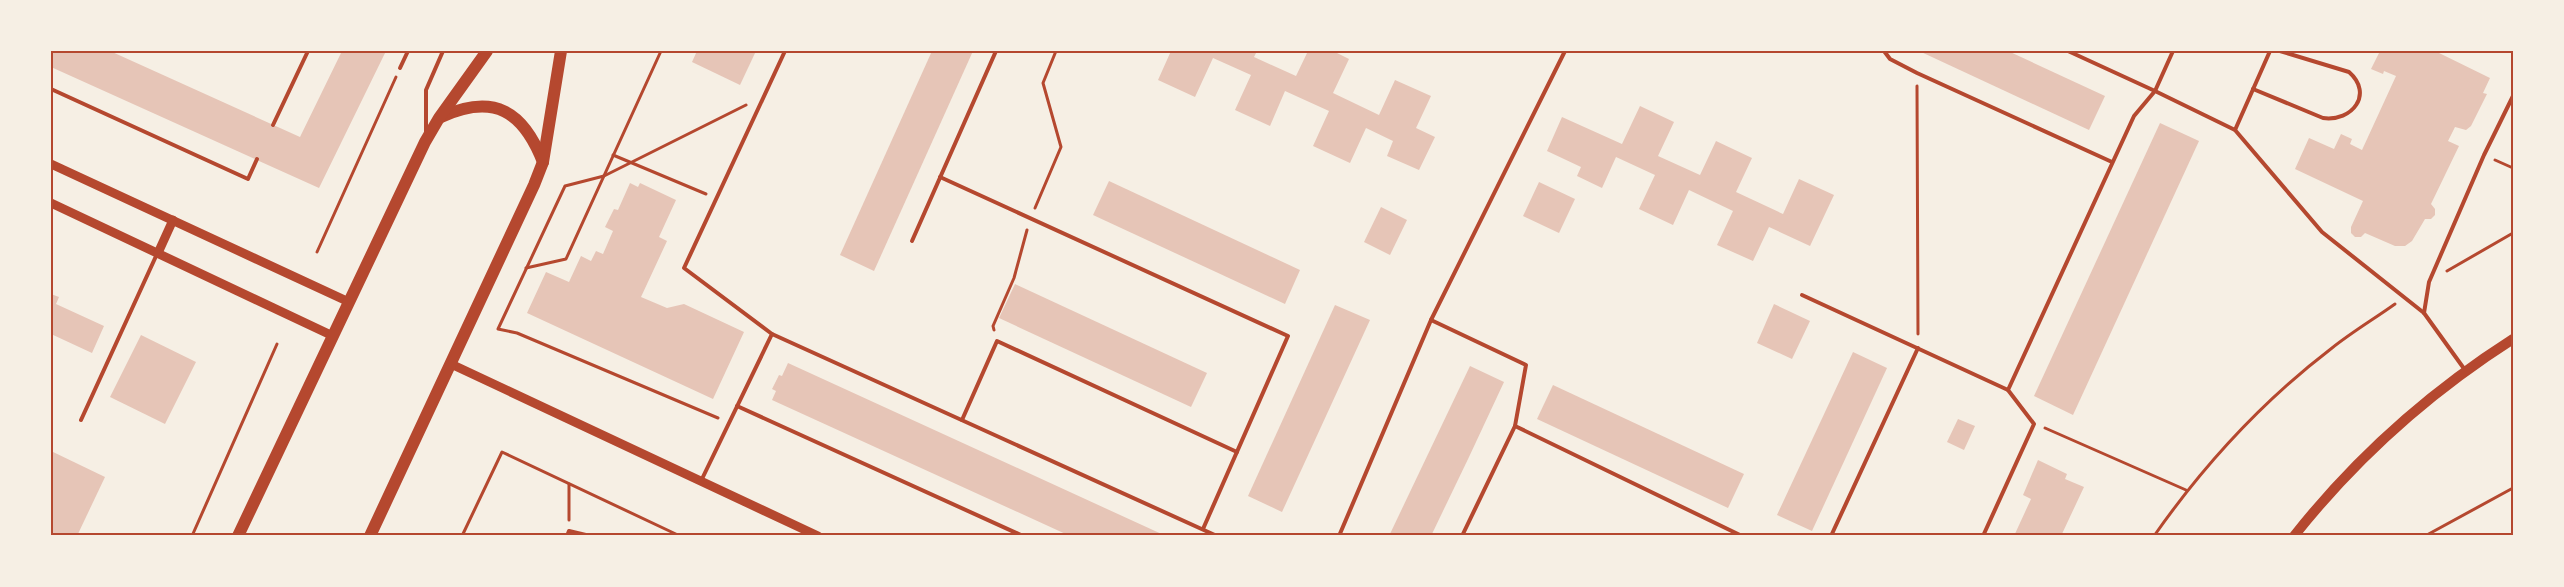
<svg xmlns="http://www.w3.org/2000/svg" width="2564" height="587" font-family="'Roboto Condensed',sans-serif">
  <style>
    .building { fill: #e6c5b7 }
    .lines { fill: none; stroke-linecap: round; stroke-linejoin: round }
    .path { stroke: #b5482f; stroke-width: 3 }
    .service { stroke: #b5482f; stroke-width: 4 }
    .tertiary { stroke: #b5482f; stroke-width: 9 }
    .secondary { stroke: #b5482f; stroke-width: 10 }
    .primary { stroke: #b5482f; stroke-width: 12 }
    .neatline { fill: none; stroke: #b5482f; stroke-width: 2 }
  </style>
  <rect width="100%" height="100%" fill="#f6efe4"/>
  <!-- building -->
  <g class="building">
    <path d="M51,51h59l190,86 42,-86h44l-67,137 -268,-121z"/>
    <path d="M697,51h59l-16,34 -48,-23z"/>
    <path d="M932,51h41l-99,220 -34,-16z"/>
    <path d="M1171,51h86l-3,6 42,19 12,-25h25l16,8 -16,34 46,22 16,-35 36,16 -15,32 19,9 -16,33 -32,-14 6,-15 -27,-13 -16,35 -37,-17 16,-35 -44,-20 -15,35 -35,-16 16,-35 -38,-17 -18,39 -37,-17z"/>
    <path d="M1919,51h89l97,45 -16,34z"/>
    <path d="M2380,51h55l55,27 -7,15 4,1 -16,32 -5,4 -11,-3 -7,14 11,5 -28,58 4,5v6l-4,4h-6l-13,22 -7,5h-10l-30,-13 -4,4h-6l-4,-4v-6l12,-26 -68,-32 14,-31 25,11 7,-15 11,5 -2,5 12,6 34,-74 -12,-5 -1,3 -12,-5z"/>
    <path d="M1640,106l34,16 -16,34 42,19 16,-34 36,17 -16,34 47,22 16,-35 35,16 -24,51 -41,-19 -16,34 -36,-16 16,-34 -44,-21 -16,35 -34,-16 16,-34 -39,-18 -14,31 -25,-12 4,-9 -34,-16 15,-34 60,27z"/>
    <path d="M2160,123l39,18 -126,274 -39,-19z"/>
    <path d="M1109,181l191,89 -15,34 -192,-89z"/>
    <path d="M1539,182l36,17 -16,34 -36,-17z"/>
    <path d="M630,183l8,4 2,-4 36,17 -17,37 8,4 -26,56 26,11 17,-4 60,28 -31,67 -186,-86 19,-41 23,10 12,-26 10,5 5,-10 7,3 10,-23 -8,-4 9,-18 4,1z"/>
    <path d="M1381,207l26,13 -17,35 -26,-13z"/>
    <path d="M1015,284l192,89 -16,34 -192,-89z"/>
    <path d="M51,294l8,3 -3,7 48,22 -12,27 -41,-19z"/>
    <path d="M1774,304l36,17 -18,38 -35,-16z"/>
    <path d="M1335,305l35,15 -88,192 -34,-16z"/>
    <path d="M141,335l55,27 -31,62 -55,-27z"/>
    <path d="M1853,352l34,16 -75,163 -35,-16z"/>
    <path d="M788,363l378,173h-96l-298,-136 4,-9 -4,-2 7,-14 3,1z"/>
    <path d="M1470,366l34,16 -35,75 -38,79h-42z"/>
    <path d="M1553,385l191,89 -16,34 -191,-89z"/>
    <path d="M1958,419l17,7 -11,24 -17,-8z"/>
    <path d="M51,451l54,26 -28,59h-26z"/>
    <path d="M2038,460l29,14 -2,5 19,8 -23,49h-47l17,-37 -8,-4z"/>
  </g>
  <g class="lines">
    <!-- path -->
    <g class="path">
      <path d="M1917,86l1,248"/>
      <path d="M613,155l93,39"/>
      <path d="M2495,160l18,8"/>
      <path d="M1035,208l26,-61 -18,-64 13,-32"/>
      <path d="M317,252l79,-175"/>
      <path d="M526,268l40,-9 95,-208"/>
      <path d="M2447,271l66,-38"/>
      <path d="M994,330l-1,-4 21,-48 13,-48"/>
      <path d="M718,418l-201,-85 -19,-4 67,-143 39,-10 142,-71"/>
      <path d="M2045,428l141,62"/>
      <path d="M569,484v36"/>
      <path d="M192,536l85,-192"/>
      <path d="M462,536l40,-84 178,84"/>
      <path d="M2154,536c49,-70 110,-136 178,-188 20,-16 42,-29 63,-44"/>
      <path d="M2425,536l88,-48"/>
    </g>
    <!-- service -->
    <g class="service">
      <path d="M785,51l-101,217 88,66 445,202"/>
      <path d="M1884,51l6,8 27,14 195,89"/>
      <path d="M2068,51l87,40 18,-40"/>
      <path d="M400,68l8,-17"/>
      <path d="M51,89l197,90 9,-20"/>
      <path d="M2253,89l70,29c29,4 51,-24 26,-46l-69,-21"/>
      <path d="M273,125l35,-74"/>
      <path d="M2235,130l35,-79"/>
      <path d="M426,133v-43l17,-39"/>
      <path d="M940,177l348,159 -85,193"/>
      <path d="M912,241l84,-190"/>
      <path d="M1802,295l206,95"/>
      <path d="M2424,313l5,-31 55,-127 29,-59"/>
      <path d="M1431,320l95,45 -11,61"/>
      <path d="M737,406l286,130"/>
      <path d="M81,420l76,-166"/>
      <path d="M962,420l35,-79 240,111"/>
      <path d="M701,481l71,-147"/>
      <path d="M567,536l2,-5 21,5"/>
      <path d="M1339,536l92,-216 134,-269"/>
      <path d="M1462,536l53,-110 227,110"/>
      <path d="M1831,536l87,-188"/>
      <path d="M1983,536l51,-112 -26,-34 126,-274 21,-25 80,39 87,102 102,81 41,57"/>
    </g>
    <!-- tertiary -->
    <g class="tertiary">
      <path d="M51,164l298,138"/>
      <path d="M51,203l282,133"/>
      <path d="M158,253l15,-33"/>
      <path d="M451,364l367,172"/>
    </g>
    <!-- secondary -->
    <path class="secondary" d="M2294,536c61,-77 136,-144 219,-197"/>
    <!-- primary -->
    <g class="primary">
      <path d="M441,117c53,-24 82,-6 102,45"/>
      <path d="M238,536l187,-394 14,-24 48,-67"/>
      <path d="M370,536l164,-351 9,-23 18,-111"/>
    </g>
  </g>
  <!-- border -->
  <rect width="2564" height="587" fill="none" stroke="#f6efe4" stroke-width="105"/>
  <rect x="52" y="52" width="2460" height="482" class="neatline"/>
</svg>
